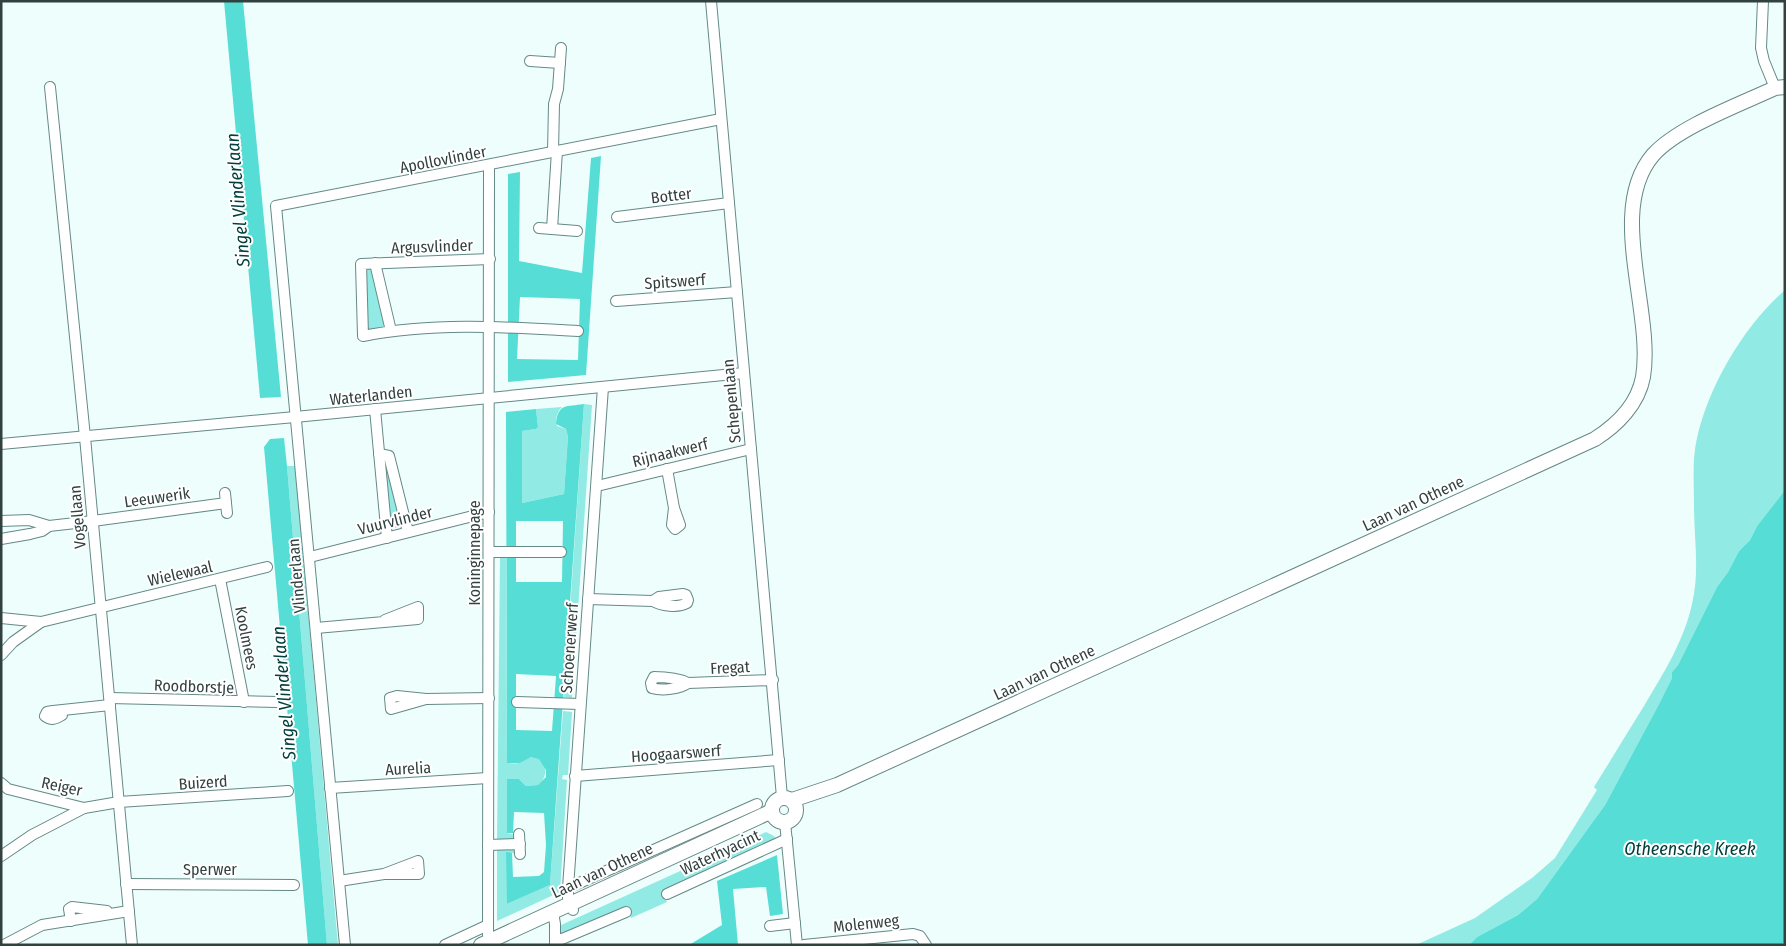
<svg xmlns="http://www.w3.org/2000/svg" width="1786" height="946" font-family="'Fira Sans Condensed',sans-serif">
  <style>
    .green { fill: #91eae3 }
    .water { fill: #56ded6; fill-rule: evenodd }
    .lines { fill: none; stroke-linecap: round; stroke-linejoin: round }
    .street-casing { stroke: #658986; stroke-width: 12 }
    .secondary-casing { stroke: #658986; stroke-width: 16 }
    .street { stroke: #fff; stroke-width: 10 }
    .secondary { stroke: #fff; stroke-width: 14 }
    .labels { text-anchor: middle; stroke-width: 4; stroke-linejoin: round; paint-order: stroke }
    .street-label { font-size: 16px; fill: #31413f; stroke: #fff }
    .water-label { font-size: 18px; font-style: italic; fill: #00403d; stroke: #fff }
  </style>
  <rect width="100%" height="100%" fill="#eefefc"/>
  <!-- green -->
  <g class="green">
    <path d="M364,266l7,2 13,56 -2,5 -14,1 -2,-2z"/>
    <path d="M1785,290v200l-28,36 -7,14 -11,11 -11,21 -11,15 -39,78 -6,7v6l-13,26 -54,101 -68,94 -19,16 -41,22 -8,8h-53l59,-27 57,-40 23,-20 42,-68 -3,-3c17,-27 33,-54 50,-81 19,-32 40,-65 48,-102 8,-34 2,-64 2,-98 0,-22 -2,-47 3,-68 12,-53 47,-112 88,-148z"/>
    <path d="M584,404l8,1 -20,293 -8,-1z"/>
    <path d="M562,407c-5,4 -7,13 -5,19l9,3 2,6 -4,59 -42,9v-72l14,-2 2,-2 -2,-18z"/>
    <path d="M385,458l19,68 -15,3 -6,-69z"/>
    <path d="M287,466h8l43,479h-11z"/>
    <path d="M506,555l1,208c3,0 8,1 12,0 5,-1 8,-7 15,-6 15,2 14,21 4,28l-12,1 -7,-7 -12,54 9,2 -1,5 -18,2 3,-285z"/>
    <path d="M563,711l9,1v1l-4,62h-5l-1,4 5,1 -7,112 -63,29v-74l18,1 2,6 -5,-1 -5,51 43,-19z"/>
    <path d="M766,832l8,4 3,4 -114,51 4,11 -36,16 -4,-9 -66,25 -2,-8z"/>
  </g>
  <!-- water -->
  <g class="water">
    <path d="M224,1h19l38,396 -21,1z"/>
    <path d="M601,156l-15,219 -78,7v-208l12,-2 -1,89 63,12 9,-115zM520,297l60,2 -2,61 -61,-1z"/>
    <path d="M584,404l-34,481 -43,19 -1,-52 6,1 1,24 26,-1 5,-4 2,-27 -2,-32 -30,-1 -1,21h-6v-54h12l7,7 12,-1 8,-8v-7l-7,-11 -8,-2 -11,6h-13l-1,-351 30,-3 2,18 -2,2 -14,2v72l42,-9 4,-58 -2,-7 -10,-5c2,-21 10,-17 28,-20zM516,521h47l-1,61h-46zM516,674l40,2 -4,55 -36,-1z"/>
    <path d="M284,438l3,28 40,479h-19l-44,-498 6,-8z"/>
    <path d="M1785,490v451l-3,4h-313l8,-8 41,-22 19,-16 68,-94 54,-101 13,-26v-6l6,-7 39,-78 11,-15 11,-21 11,-11 7,-14z"/>
    <path d="M777,855l6,59 -13,2 -4,-29 -33,2 5,56h-49l33,-20 -5,-44z"/>
  </g>
  <g class="lines">
    <!-- street casing -->
    <g class="street-casing">
      <g id="street">
        <path d="M711,1l71,796"/>
        <path d="M1763,1l-2,47 3,13 11,27"/>
        <path d="M530,61l30,2"/>
        <path d="M50,87l35,350 47,508"/>
        <path d="M553,152l1,-48 4,-15 3,-41"/>
        <path d="M489,165l-1,760v10l4,10"/>
        <path d="M617,217l112,-14"/>
        <path d="M539,228l38,3"/>
        <path d="M552,229l5,-78"/>
        <path d="M490,259l-129,5 2,72c71,-14 144,-9 215,-5"/>
        <path d="M375,263l16,68"/>
        <path d="M616,301l121,-9"/>
        <path d="M375,409l12,129"/>
        <path d="M1,444l294,-27 449,-44"/>
        <path d="M379,454l10,2 19,76"/>
        <path d="M667,469l7,39 -2,17 3,4 5,-4 -6,-17"/>
        <path d="M597,486l154,-37"/>
        <path d="M225,493l2,20"/>
        <path d="M1,521l28,-1 20,6"/>
        <path d="M1,539l29,-5 12,-3 7,-5 44,-5 133,-18"/>
        <path d="M489,552h72"/>
        <path d="M310,557l179,-45"/>
        <path d="M220,579l24,123"/>
        <path d="M588,599l65,2c8,5 25,7 34,2l1,-3 -2,-5 -3,-1 -24,3 -6,4"/>
        <path d="M1,618l40,4 226,-55"/>
        <path d="M316,628l102,-9v-12l-33,13"/>
        <path d="M1,655l12,-13 28,-20"/>
        <path d="M688,683c-10,-5 -23,-6 -34,-6l-3,6 1,5c10,3 28,1 36,-5l85,-3"/>
        <path d="M110,698l168,4"/>
        <path d="M426,699l-35,10 -1,-11 7,-2 29,3 63,-1"/>
        <path d="M517,702l63,2"/>
        <path d="M62,711v4c-7,4 -10,6 -17,1l2,-4 6,-1 57,-6"/>
        <path d="M575,776l204,-16"/>
        <path d="M1,783l7,6 76,19 35,-6 169,-11"/>
        <path d="M330,788l158,-10"/>
        <path d="M785,822l12,123"/>
        <path d="M519,834l1,20"/>
        <path d="M488,845l32,-1"/>
        <path d="M1,856l31,-21 52,-27"/>
        <path d="M339,881l45,-7h35l-1,-13 -34,13"/>
        <path d="M126,884l168,1"/>
        <path d="M568,888l189,-84"/>
        <path d="M667,894l120,-55"/>
        <path d="M573,910l-5,-12v-10l35,-501"/>
        <path d="M553,912l2,12v20"/>
        <path d="M71,921l-2,-12 3,-2 35,4"/>
        <path d="M770,926l25,-3"/>
        <path d="M555,939h7l64,-27"/>
        <path d="M4,945l38,-20 87,-14"/>
        <path d="M345,945l-69,-739 445,-87"/>
        <path d="M445,945l43,-20"/>
        <path d="M804,945l109,-11 7,2 6,9"/>
      </g>
    </g>
    <!-- secondary casing -->
    <g class="secondary-casing">
      <g id="secondary">
        <circle cx="784" cy="810" r="12"/>
        <path d="M792,800l45,-15 758,-346c22,-14 43,-35 48,-62 11,-65 -37,-167 10,-222 25,-28 88,-51 122,-67l10,-1"/>
        <path d="M481,945l291,-134"/>
      </g>
    </g>
    <!-- street -->
    <use href="#street" class="street"/>
    <!-- secondary -->
    <use href="#secondary" class="secondary"/>
  </g>
  <g class="labels">
    <!-- street labels -->
    <g class="street-label">
      <text transform="translate(443 159) rotate(-11)" y="6">Apollovlinder</text>
      <text transform="translate(671 195) rotate(-7)" y="6">Botter</text>
      <text transform="translate(432 246) rotate(-2)" y="6">Argusvlinder</text>
      <text transform="translate(675 281) rotate(-4)" y="6">Spitswerf</text>
      <text transform="translate(371 395) rotate(-6)" y="6">Waterlanden</text>
      <text transform="translate(731 401) rotate(-95)" y="6">Schepenlaan</text>
      <text transform="translate(670 452) rotate(-14)" y="6">Rijnaakwerf</text>
      <text transform="translate(157 497) rotate(-8)" y="6">Leeuwerik</text>
      <text transform="translate(1413 503) rotate(-25)" y="6">Laan van Othene</text>
      <text transform="translate(77 517) rotate(-95)" y="6">Vogellaan</text>
      <text transform="translate(395 520) rotate(-14)" y="6">Vuurvlinder</text>
      <text transform="translate(474 553) rotate(-90)" y="6">Koninginnepage</text>
      <text transform="translate(180 573) rotate(-13)" y="6">Wielewaal</text>
      <text transform="translate(296 576) rotate(-95)" y="6">Vlinderlaan</text>
      <text transform="translate(247 638) rotate(79)" y="6">Koolmees</text>
      <text transform="translate(569 648) rotate(-86)" y="6">Schoenerwerf</text>
      <text transform="translate(730 667) rotate(-3)" y="6">Fregat</text>
      <text transform="translate(1044 672) rotate(-25)" y="6">Laan van Othene</text>
      <text transform="translate(194 686) rotate(2)" y="6">Roodborstje</text>
      <text transform="translate(676 753) rotate(-4)" y="6">Hoogaarswerf</text>
      <text transform="translate(408 768) rotate(-3)" y="6">Aurelia</text>
      <text transform="translate(203 782) rotate(-4)" y="6">Buizerd</text>
      <text transform="translate(62 786) rotate(12)" y="6">Reiger</text>
      <text transform="translate(720 852) rotate(-25)" y="6">Waterhyacint</text>
      <text x="210" y="875">Sperwer</text>
      <text transform="translate(602 870) rotate(-25)" y="6">Laan van Othene</text>
      <text transform="translate(866 923) rotate(-6)" y="6">Molenweg</text>
    </g>
    <!-- water labels -->
    <g class="water-label">
      <text transform="translate(238 200) rotate(-95)" y="6">Singel Vlinderlaan</text>
      <text transform="translate(284 693) rotate(-95)" y="6">Singel Vlinderlaan</text>
      <text x="1690" y="855">Otheensche Kreek</text>
    </g>
  </g>
  <!-- border -->
  <rect width="1786" height="946" fill="none" stroke="#31413f" stroke-width="5"/>
</svg>
